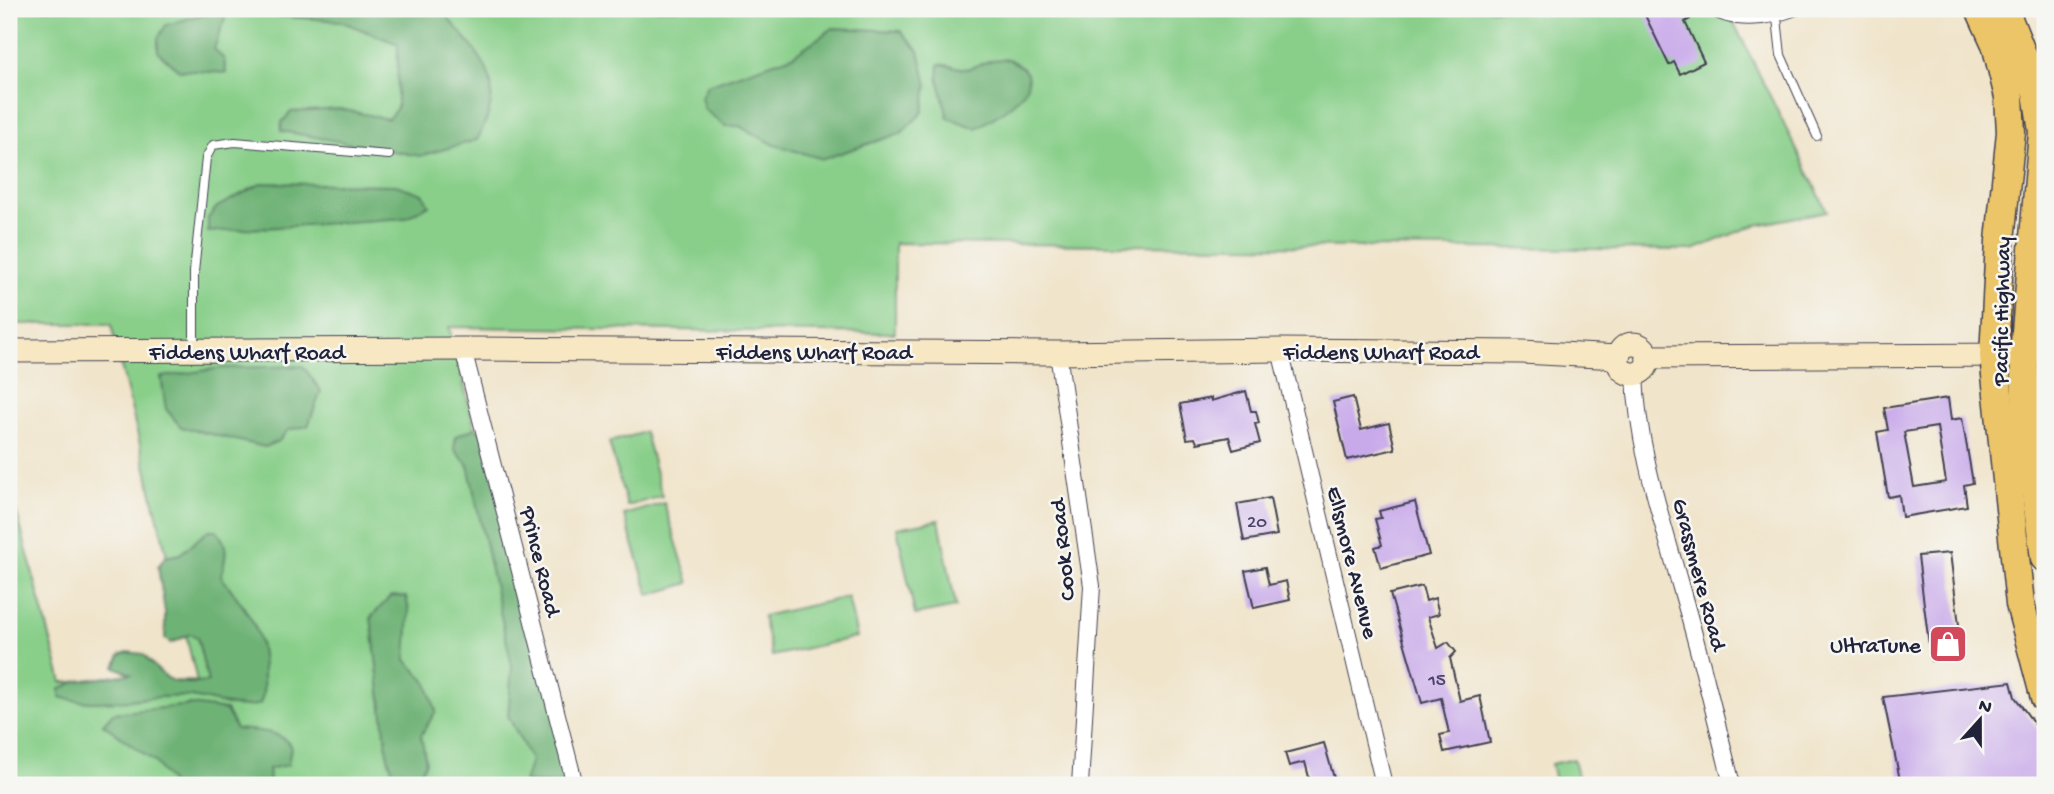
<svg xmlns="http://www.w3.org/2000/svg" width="2054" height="794" font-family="'Gochi Hand',sans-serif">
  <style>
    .green { fill: #89cf8a; stroke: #567862; stroke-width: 2 }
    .forest { fill: #6eb276; stroke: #486a58; stroke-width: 2 }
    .building { fill: #c8a9ea; fill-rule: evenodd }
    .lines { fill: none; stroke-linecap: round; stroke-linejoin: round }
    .lane-casing { stroke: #413f50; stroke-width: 10 }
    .street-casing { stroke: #413f50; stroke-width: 18 }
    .secondary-casing { stroke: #413f50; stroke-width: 25 }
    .highway-casing { stroke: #413f50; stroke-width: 31 }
    .lane { stroke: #fff; stroke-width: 8 }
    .street { stroke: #fff; stroke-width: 16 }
    .secondary { stroke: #f7e8c3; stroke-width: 23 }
    .highway { stroke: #ecc569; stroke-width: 28 }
    .labels { text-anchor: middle; stroke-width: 5; stroke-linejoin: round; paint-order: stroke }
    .number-label { font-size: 19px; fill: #4c4467 }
    .street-label { font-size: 23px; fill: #22223b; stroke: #f6f6f2 }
    .poi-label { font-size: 23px; fill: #22223b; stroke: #f6f6f2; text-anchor: end }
  </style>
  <rect width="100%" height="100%" fill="#f6f6f2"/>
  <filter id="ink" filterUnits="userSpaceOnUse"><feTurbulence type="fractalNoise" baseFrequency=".0143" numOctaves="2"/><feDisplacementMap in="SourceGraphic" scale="14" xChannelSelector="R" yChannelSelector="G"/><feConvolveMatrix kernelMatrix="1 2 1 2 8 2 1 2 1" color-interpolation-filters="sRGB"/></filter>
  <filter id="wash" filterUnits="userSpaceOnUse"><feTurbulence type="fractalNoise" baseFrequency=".00686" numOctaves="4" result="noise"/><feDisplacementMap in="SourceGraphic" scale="28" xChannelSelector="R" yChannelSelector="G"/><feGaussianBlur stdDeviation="1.57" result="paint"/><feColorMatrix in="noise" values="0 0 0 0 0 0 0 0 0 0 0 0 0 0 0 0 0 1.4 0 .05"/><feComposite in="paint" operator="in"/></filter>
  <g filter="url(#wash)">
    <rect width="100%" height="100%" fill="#f0e4ca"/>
    <!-- green -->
    <g class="green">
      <path d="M9,9h1718l100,202 -75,15 -59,24 -798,-7v90l-446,-6 118,458h-558v-301l53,198 135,-1 -86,-357h-102z"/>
      <path d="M645,432l17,64 -35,10 -18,-64z"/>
      <path d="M664,503l25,80 -40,12 -25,-80z"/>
      <path d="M939,520l17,87 -41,8 -18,-87z"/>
      <path d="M848,597l9,40 -85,19 -9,-40z"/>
      <path d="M1574,759l6,26h-24l-5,-21z"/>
    </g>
    <!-- forest -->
    <g class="forest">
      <path d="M220,9h221c38,49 71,67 36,131l-57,16 -139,-25 1,-9 9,-10 49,-3 48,10 9,-11 1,-64 -58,-23 -113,-9 -13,37 10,10 2,14 -47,-3 -21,-18v-14l8,-13z"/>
      <path d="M833,28l68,3 18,20 8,34 -4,27 -22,21 -78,26 -48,-14 -36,-19h-14l-21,-17 -3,-12 6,-12 85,-29z"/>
      <path d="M1008,59c51,22 -9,56 -32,69l-28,-10 -10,-40 1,-14 28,5 25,-9z"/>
      <path d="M262,183l134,2 27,9 6,11 -24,13 -197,14v-14l9,-11z"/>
      <path d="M303,366l18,25 -13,35 -20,4 -9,11 -14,6 -84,-20 -15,-18 -5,-32 60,-9z"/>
      <path d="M475,428l6,2 93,355 -50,-2 7,-23 -23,-44 4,-50 -44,-201 -14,-16 2,-13z"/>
      <path d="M209,530h7c14,17 10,26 5,46 26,35 42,51 42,95 0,13 2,21 -3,33 -23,8 -45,-4 -69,-7 -44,-4 -88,13 -131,0v-8l17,-8 54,-7 -16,-7 5,-12 7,-3 16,2c24,27 28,32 65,28l-11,-45 -7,-3 -19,9 -6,-4v-27l-7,-45 7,-10 15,-3z"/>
      <path d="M391,596l15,1 3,14 -3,49 21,23 9,28 -15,24 5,27 -6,12 -14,3 -13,-6 -5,-13 -17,-141z"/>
      <path d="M191,705l35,5 10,19c18,2 45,0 55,18l-3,18 -20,4 2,16h-98l-17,-23 -52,-38 10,-11z"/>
    </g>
    <g id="blocks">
      <!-- building -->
      <g class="building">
        <path d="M1642,9h43l5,10 -5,3 19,40 -24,12 -6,-12 -5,3z"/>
        <path d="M1246,391l5,20h5l3,12 -4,1 5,19 -27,7 -4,-13 -32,6 -2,-5 -8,1 -7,-35 31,-6v3z"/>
        <path d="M1353,397l8,33 28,-7 6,26 -48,11 -14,-58z"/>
        <path d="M1948,398l3,22 11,-2 11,65 -9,2 3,21 -65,11 -3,-22 -11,2 -11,-65 11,-2 -4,-22zM1937,427l9,55 -32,5 -10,-55z"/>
        <path d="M1270,498l7,37 -33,6 -7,-37z"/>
        <path d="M1415,502l14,53 -48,13 -6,-21 7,-2 -7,-26 6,-1 -2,-7z"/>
        <path d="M1950,553l13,104 -32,4 -13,-105z"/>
        <path d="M1265,567l4,18 17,-4 4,19 -36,8 -9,-37z"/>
        <path d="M1422,586l4,15 9,-3 4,16 -11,3 10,31 10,-6 8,10 -6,6 10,43 20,-5 10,46 -46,10 -4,-17 9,-2 -8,-35 -19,5 -32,-109z"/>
        <path d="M2011,682l4,15 30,42v46h-144l-18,-88z"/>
        <path d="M1324,743l12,42h-25l-6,-23 -16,4 -4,-13z"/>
      </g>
    </g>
  </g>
  <g filter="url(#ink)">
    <use href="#blocks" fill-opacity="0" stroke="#413f50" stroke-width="2"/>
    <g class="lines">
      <!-- lane casing -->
      <g class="lane-casing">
        <g id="lane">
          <path d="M1708,9c27,19 65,12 93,0"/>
          <path d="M1777,18l4,37 36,81"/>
          <path d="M194,349v-77l12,-114 7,-13 22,-3 154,13"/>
        </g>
      </g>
      <!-- street casing -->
      <g class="street-casing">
        <g id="street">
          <path d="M463,349l112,436"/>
          <path d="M1280,350l104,435"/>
          <path d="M1058,353l34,233 -12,199"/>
          <path d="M1635,374c2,72 27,145 46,214 19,65 35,131 51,197"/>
        </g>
      </g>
      <!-- secondary casing -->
      <g class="secondary-casing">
        <g id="secondary">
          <circle cx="1633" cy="359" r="15"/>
          <path d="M9,351l454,-2 595,4 222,-3 242,2 96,5"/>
          <path d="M1648,357l376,-2"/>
        </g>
      </g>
      <!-- highway casing -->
      <g class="highway-casing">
        <g id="highway">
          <path d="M1980,9l16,35 13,53 2,35 -11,109 -6,115 26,248 25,94"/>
          <path d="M2004,9l33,83 6,40 -19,223 4,80 17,123"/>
        </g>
      </g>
      <!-- lane -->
      <use href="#lane" class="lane"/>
      <!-- street -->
      <use href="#street" class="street"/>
      <!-- secondary -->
      <use href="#secondary" class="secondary"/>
      <!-- highway -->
      <use href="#highway" class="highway"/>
    </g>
  </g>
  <!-- icons -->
  <defs>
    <g id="shop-square" transform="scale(2.0125)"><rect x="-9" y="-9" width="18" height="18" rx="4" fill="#d1495b" stroke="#f6f6f2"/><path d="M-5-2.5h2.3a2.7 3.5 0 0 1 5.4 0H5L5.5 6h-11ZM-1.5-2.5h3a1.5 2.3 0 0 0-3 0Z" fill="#fff"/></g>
  </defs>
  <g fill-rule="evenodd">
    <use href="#shop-square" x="1948" y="644"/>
  </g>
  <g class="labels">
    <!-- number labels -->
    <g class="number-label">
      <text x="1257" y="527">20</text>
      <text x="1437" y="685">15</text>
    </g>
    <!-- street labels -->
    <g class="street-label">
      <text transform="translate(2000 311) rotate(-89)" y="8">Pacific Highway</text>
      <text x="247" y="359">Fiddens Wharf Road</text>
      <text x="814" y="359">Fiddens Wharf Road</text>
      <text x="1381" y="359">Fiddens Wharf Road</text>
      <text transform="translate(1061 550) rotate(-96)" y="8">Cook Road</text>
      <text transform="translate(542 561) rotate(76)" y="8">Prince Road</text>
      <text transform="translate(1354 562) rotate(76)" y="8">Ellsmore Avenue</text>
      <text transform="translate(1701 574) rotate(75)" y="8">Grassmere Road</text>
    </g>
    <!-- poi labels -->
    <g class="poi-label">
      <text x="1921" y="652">UltraTune</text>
    </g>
  </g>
  <!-- margin -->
  <rect width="2054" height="794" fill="none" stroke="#f6f6f2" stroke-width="35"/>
  <!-- north arrow -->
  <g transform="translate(1980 720) rotate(21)" stroke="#f6f6f2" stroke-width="5" paint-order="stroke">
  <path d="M0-5L12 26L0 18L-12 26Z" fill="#22223b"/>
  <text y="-10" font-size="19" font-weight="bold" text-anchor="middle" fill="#22223b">N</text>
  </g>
</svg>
